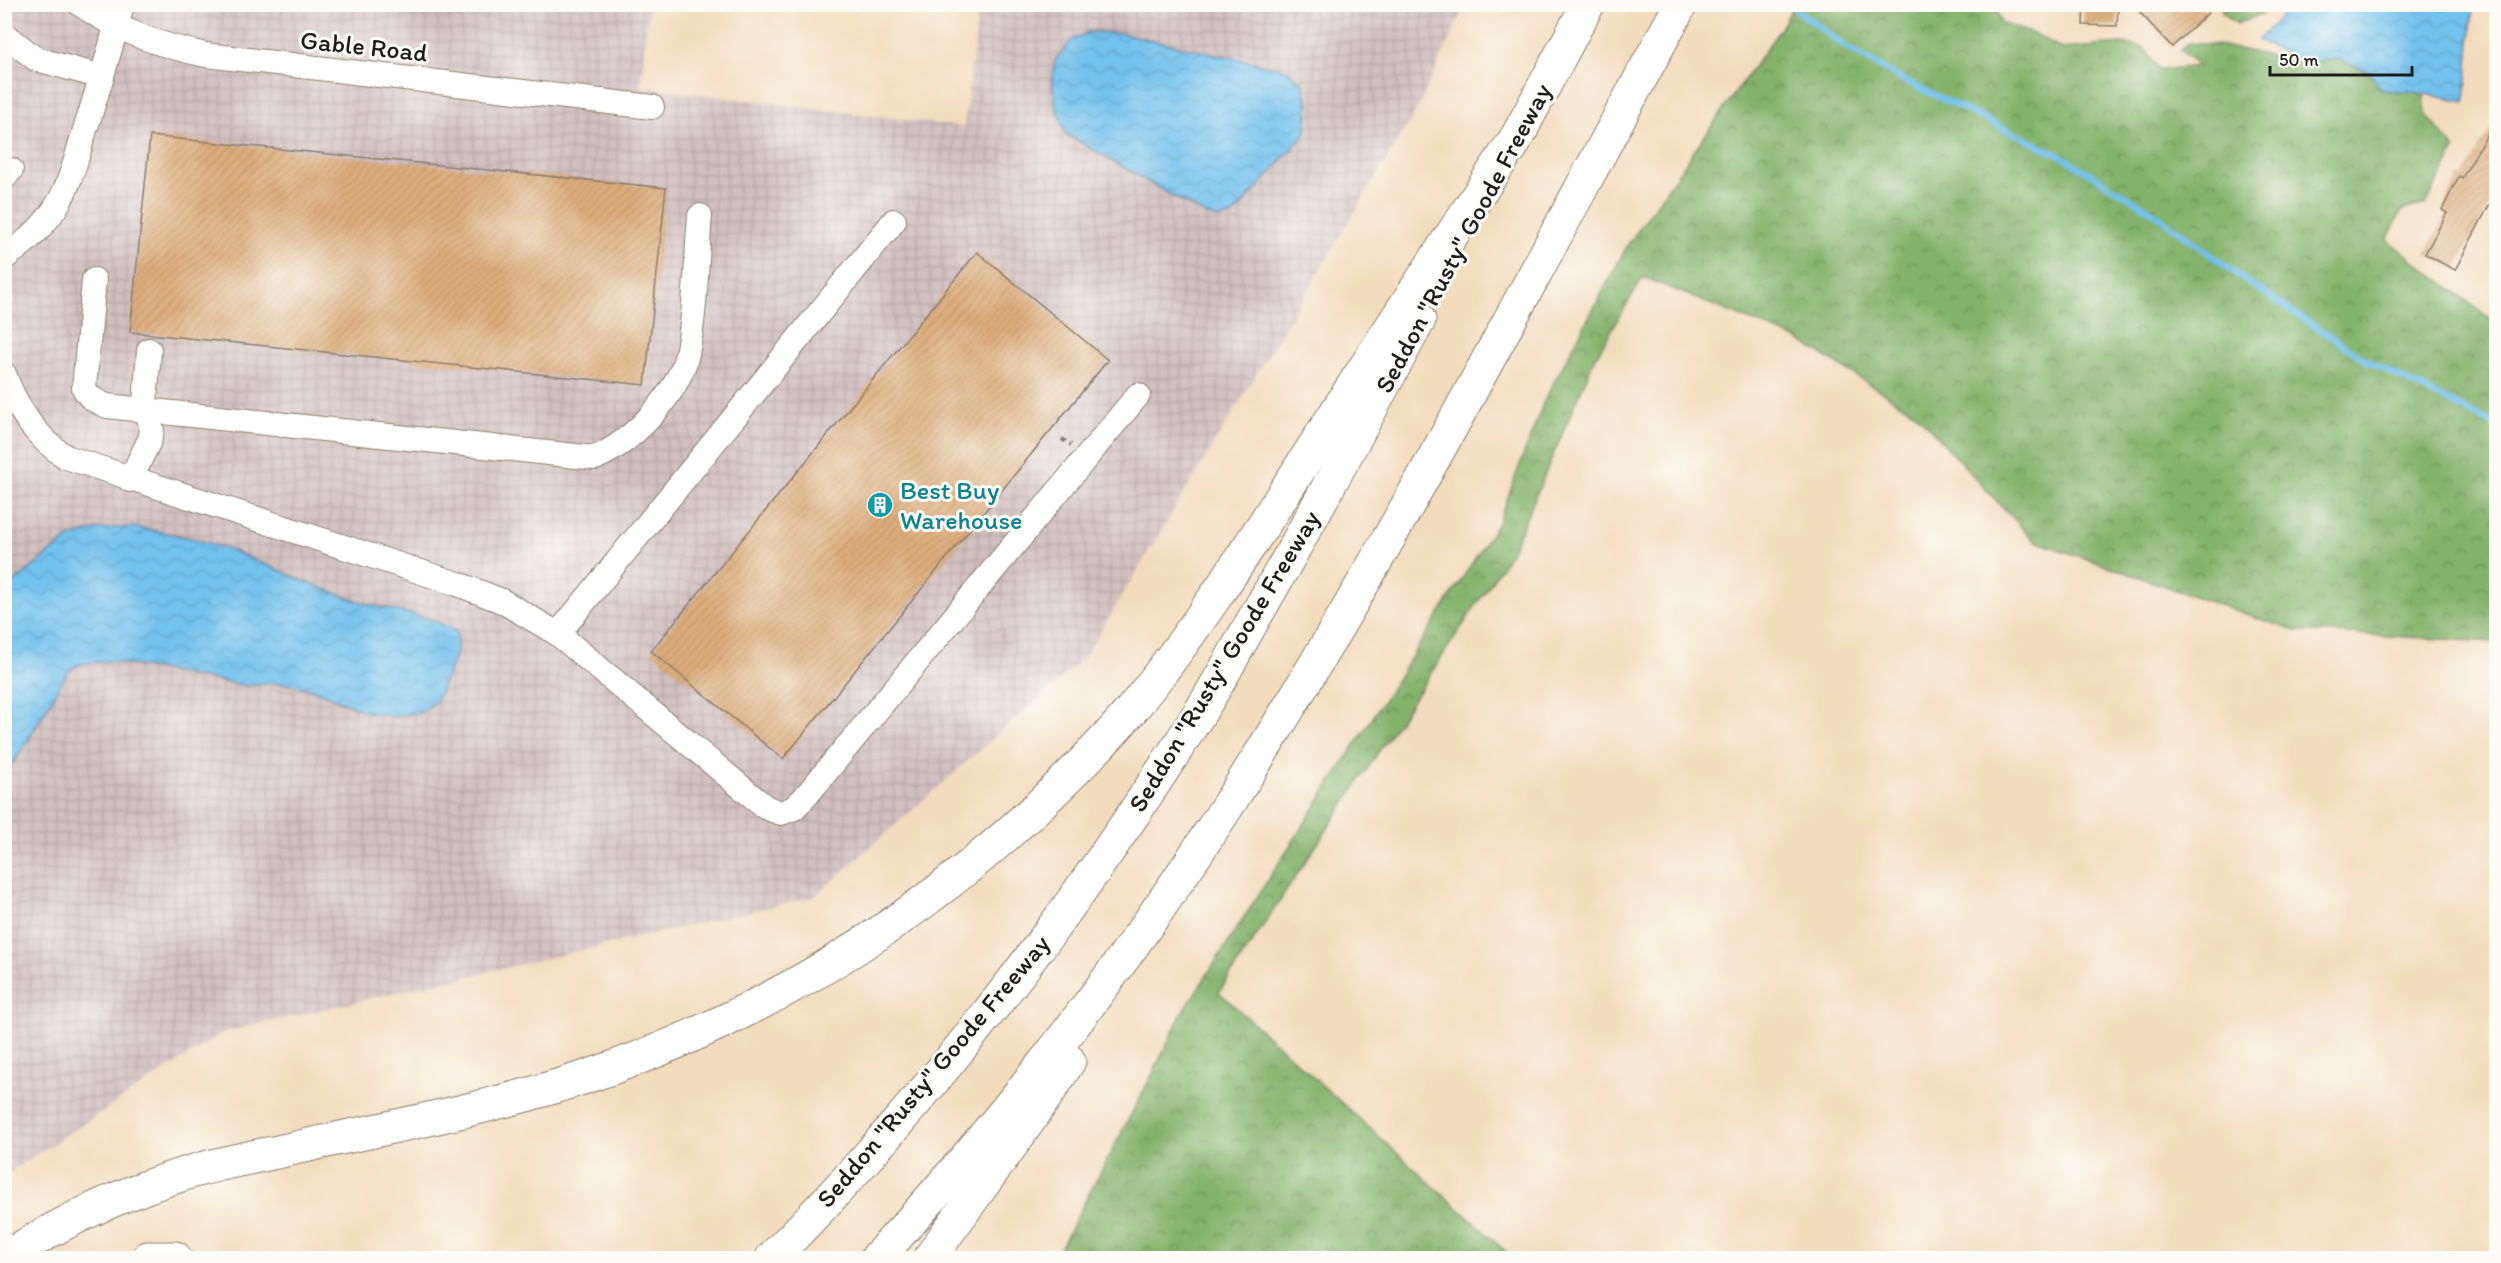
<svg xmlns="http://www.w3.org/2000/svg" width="2501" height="1263" font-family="Itim,sans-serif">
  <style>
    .industrial { fill: url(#industrial-grid) }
    .forest { fill: url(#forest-crowns); stroke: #506744; stroke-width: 1.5 }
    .water { fill: url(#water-waves); stroke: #486e84; stroke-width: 1.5 }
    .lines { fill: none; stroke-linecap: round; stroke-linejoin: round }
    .stream { stroke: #73c1ed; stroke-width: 6 }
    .building { fill: url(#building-hatch) }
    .minor-casing { stroke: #887c6c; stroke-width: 26 }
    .highway-casing { stroke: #887c6c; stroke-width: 35 }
    .path { stroke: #887c6c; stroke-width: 4; stroke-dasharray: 4.5 4.5; stroke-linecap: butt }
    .minor { stroke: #fff; stroke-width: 24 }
    .highway { stroke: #fff; stroke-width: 33 }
    .labels { text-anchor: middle; stroke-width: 6; stroke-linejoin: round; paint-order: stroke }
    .street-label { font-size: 26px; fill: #1c1c1c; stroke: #fdfcf7 }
    .culture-label { font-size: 26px; fill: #0d838f; stroke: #fdfcf7; text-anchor: start }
  </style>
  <defs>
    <pattern id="industrial-grid" width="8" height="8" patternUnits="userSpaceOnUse" patternTransform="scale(1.5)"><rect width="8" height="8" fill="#d2bfc0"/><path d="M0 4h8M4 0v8" fill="none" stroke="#b4a4a4"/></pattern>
    <pattern id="forest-crowns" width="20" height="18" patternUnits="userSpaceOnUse" patternTransform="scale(1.5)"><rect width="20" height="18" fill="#84b26c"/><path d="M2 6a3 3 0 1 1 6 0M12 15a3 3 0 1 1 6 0" fill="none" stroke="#6b9058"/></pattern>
    <pattern id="water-waves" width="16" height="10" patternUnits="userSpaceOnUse" patternTransform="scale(1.5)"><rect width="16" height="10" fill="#73c1ed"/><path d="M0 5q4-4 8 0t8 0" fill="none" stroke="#63a5cb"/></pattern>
    <pattern id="building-hatch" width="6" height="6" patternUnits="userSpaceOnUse" patternTransform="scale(1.5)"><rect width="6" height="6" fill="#ddad7b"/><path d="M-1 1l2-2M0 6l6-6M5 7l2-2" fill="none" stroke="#bd946a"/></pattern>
  </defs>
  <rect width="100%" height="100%" fill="#fdfcf7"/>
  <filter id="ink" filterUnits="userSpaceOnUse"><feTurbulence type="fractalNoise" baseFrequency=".0167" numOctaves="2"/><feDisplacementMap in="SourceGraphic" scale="12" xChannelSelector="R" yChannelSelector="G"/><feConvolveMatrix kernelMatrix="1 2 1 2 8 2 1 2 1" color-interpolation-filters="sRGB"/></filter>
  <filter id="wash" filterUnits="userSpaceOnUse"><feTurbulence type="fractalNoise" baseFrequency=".008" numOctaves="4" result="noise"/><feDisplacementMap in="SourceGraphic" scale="24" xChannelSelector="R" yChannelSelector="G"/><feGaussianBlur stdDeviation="1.35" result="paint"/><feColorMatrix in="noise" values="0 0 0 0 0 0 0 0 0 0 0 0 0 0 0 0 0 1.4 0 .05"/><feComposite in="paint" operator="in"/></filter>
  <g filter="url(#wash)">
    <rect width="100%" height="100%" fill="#f3dcbd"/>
    <!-- industrial -->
    <path class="industrial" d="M5,5h644l-9,82 324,40 15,-122h486l-46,101 -335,552 -270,239 -590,135 -219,143z"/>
    <!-- forest -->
    <g class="forest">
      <path d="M1794,5h202l5,18 33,11 28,15 59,-5 22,3 16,23 40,-4 -19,-16 8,-7 30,2 84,17 35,-3 34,13 10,18 28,1 15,3 2,20 29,36 -29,54 -24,6 -15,30 109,83v319l-201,-11 -260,-90 -49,-51 -69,-76 -118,-74 -156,-63 -48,81 -83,193 -293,441 294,266h-458l97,-183 29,-60 317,-492 46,-122 83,-155 154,-218z"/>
      <path d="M2222,5v-1l70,1 -4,3 -17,2 -34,14 -15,-11z"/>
    </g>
    <!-- water -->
    <g class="water">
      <path d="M2292,5h181l-8,97 -56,-11 -28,-1 -11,-18 -33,-13 -35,3 -44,-22z"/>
      <path d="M1088,32l32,1 168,37 15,14 5,18 -2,31 -73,82 -14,4 -12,-3 -141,-82 -10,-27 -4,-26 3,-21 17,-20z"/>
      <path d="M133,527c30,5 59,10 89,20 47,17 91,41 140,55 31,10 67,12 95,30v19l-21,50 -15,11 -26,5 -31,-6 -53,-22 -29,-6 -35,3 -136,-25 -31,3 -13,9 -41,71 -21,30v-185l64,-51 29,-9z"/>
    </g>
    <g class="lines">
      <!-- stream -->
      <path class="stream" d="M1789,4l55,42 59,34 158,76 89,54 100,74 121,79 125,62"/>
    </g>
    <g id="blocks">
      <!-- building -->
      <g class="building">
        <path d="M2084,4h34l-1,22 -34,-1z"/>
        <path d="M2132,4h68l8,9 -36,34z"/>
        <path d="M2496,119v73l-41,78 -30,-16 22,-41 -5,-3 17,-34 3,2z"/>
        <path d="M150,136l516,52 -21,197 -515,-53z"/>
        <path d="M977,252l131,108 -325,399 -132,-108z"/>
      </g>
    </g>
  </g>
  <g filter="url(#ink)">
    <use href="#blocks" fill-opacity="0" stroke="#887c6c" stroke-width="1.5"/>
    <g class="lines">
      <!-- minor casing -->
      <g class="minor-casing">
        <g id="minor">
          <path d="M80,4c41,28 78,41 126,51l446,52"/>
          <path d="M4,34l32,25 66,18"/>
          <path d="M4,178l7,-8"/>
          <path d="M4,258c22,-15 42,-33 55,-56 12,-21 18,-46 25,-69 14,-43 27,-85 38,-129"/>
          <path d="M94,280l-10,108c5,11 12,13 23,18l488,52c37,-16 83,-63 92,-104 9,-42 9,-94 13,-138"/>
          <path d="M4,374c13,35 31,63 62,83l392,127 44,17 56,33 207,173 16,6 13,-5 12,-12 332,-401"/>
          <path d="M130,480l20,-41 2,-9 -7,-27 4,-53"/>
          <path d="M558,634l336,-413"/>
        </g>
      </g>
      <!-- highway casing -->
      <g class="highway-casing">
        <g id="highway">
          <path d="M1511,148l77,-144"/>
          <path d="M5,1258c59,-38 121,-67 189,-87 31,-9 65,-15 97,-22 106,-24 215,-43 318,-80 166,-60 316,-153 443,-276 26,-25 52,-51 76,-79 73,-89 135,-189 198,-286 64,-100 130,-200 196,-299"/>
          <path d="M148,1258h27"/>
          <path d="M772,1258c162,-163 302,-347 425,-541 20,-31 37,-63 55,-95 58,-99 112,-201 167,-302"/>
          <path d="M877,1258c131,-141 249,-294 353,-456 165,-257 304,-530 451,-798"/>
          <path d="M930,1258c45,-66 96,-128 139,-197"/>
        </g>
      </g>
      <!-- path -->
      <path class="path" d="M1062,439l9,6"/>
      <!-- minor -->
      <use href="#minor" class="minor"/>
      <!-- highway -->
      <use href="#highway" class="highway"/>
    </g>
  </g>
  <!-- icons -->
  <defs>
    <g id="building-disc" transform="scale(1.35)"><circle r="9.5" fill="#0f9aa8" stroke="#fdfcf7"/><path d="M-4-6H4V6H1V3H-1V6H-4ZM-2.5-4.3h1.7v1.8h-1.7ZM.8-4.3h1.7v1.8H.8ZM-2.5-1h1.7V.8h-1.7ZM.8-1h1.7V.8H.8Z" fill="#fff"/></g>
  </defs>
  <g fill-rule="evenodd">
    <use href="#building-disc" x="880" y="505"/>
  </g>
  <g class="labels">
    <!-- street labels -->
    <g class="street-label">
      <text transform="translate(364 46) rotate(6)" y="9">Gable Road</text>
      <text transform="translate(1463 238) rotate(-62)" y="9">Seddon "Rusty" Goode Freeway</text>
      <text transform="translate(1224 661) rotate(-59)" y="9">Seddon "Rusty" Goode Freeway</text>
      <text transform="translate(933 1071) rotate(-50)" y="9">Seddon "Rusty" Goode Freeway</text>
    </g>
    <!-- culture labels -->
    <g class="culture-label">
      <text x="900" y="499">Best Buy<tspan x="900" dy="30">Warehouse</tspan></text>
    </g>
  </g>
  <!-- margin -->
  <rect width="2501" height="1263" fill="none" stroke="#fdfcf7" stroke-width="24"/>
  <!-- scale -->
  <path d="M2270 66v9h142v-9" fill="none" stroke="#1c1c1c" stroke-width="3"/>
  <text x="2279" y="66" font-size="18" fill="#1c1c1c" stroke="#fdfcf7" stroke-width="4.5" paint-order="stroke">50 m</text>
</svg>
